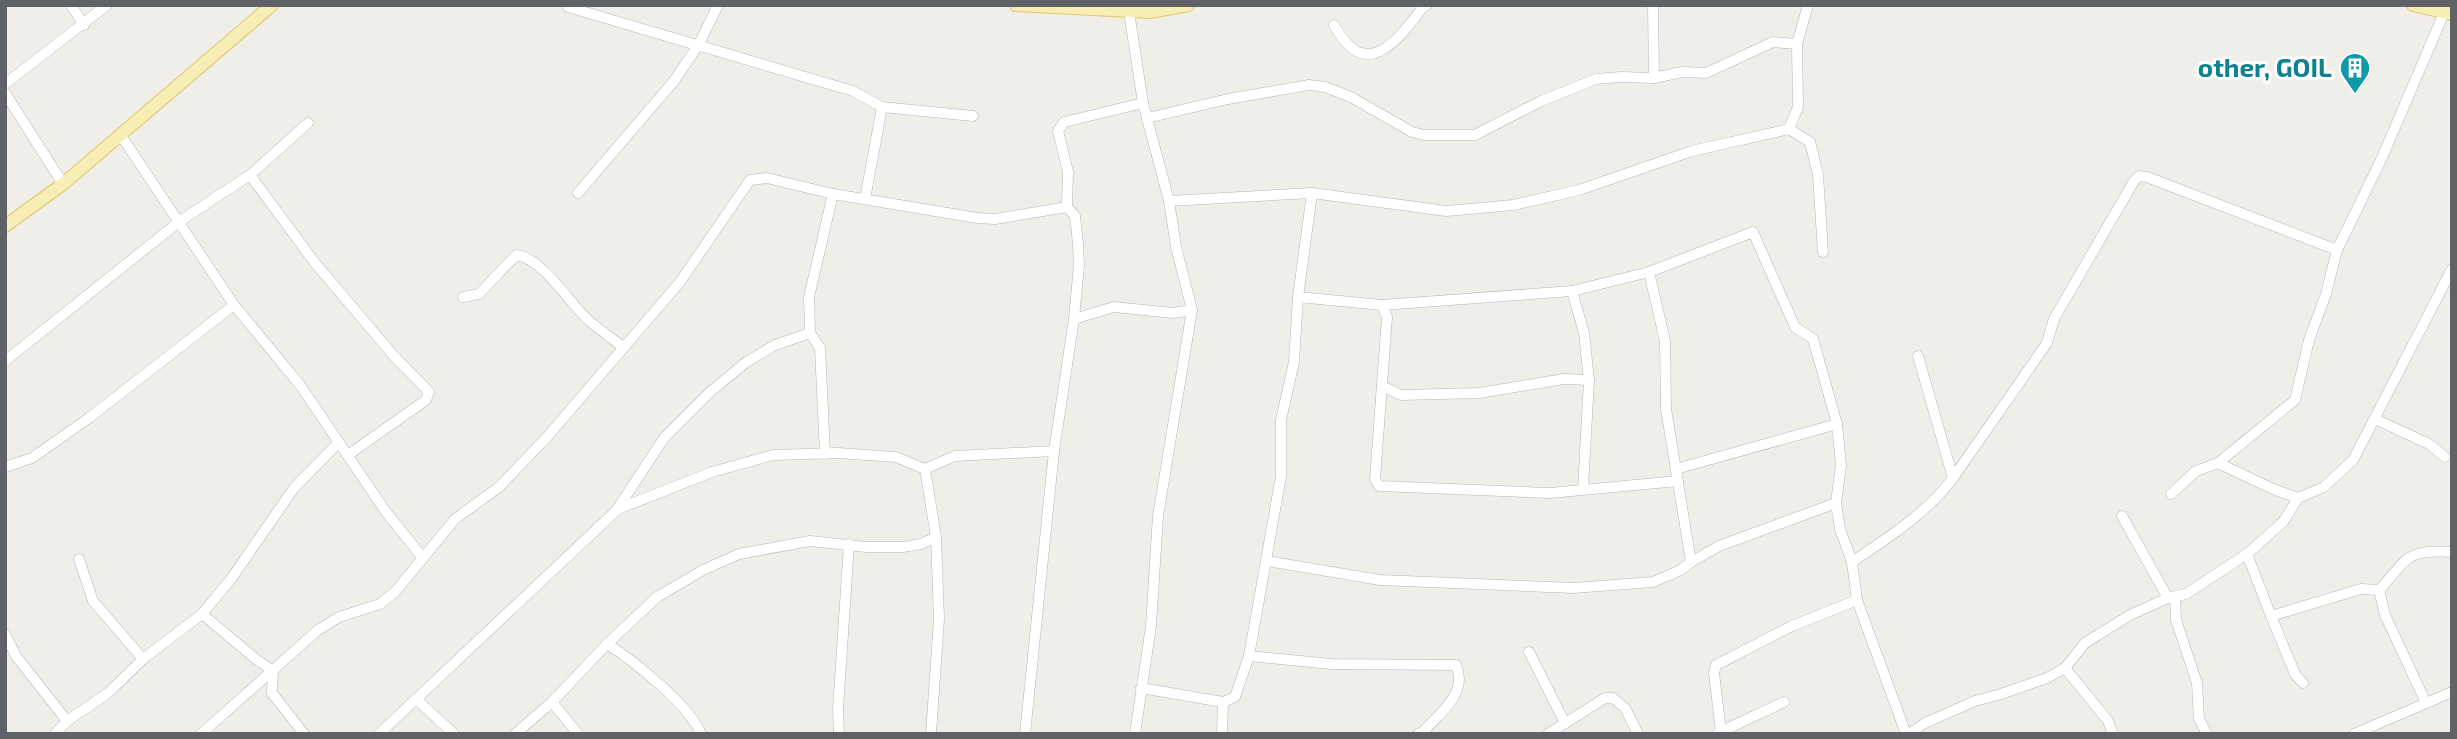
<svg xmlns="http://www.w3.org/2000/svg" width="2457" height="739" font-family="'Exo 2',sans-serif">
  <style>
    .lines { fill: none; stroke-linecap: round; stroke-linejoin: round }
    .minor-casing { stroke: #b5b7bb; stroke-width: 11 }
    .major-casing { stroke: #e3c66e; stroke-width: 14 }
    .minor { stroke: #fff; stroke-width: 10 }
    .major { stroke: #f7eeb6; stroke-width: 12 }
    .labels { text-anchor: middle; stroke-width: 6; stroke-linejoin: round; paint-order: stroke }
    .culture-label { font-size: 26px; font-weight: bold; fill: #0d838f; stroke: #fff; text-anchor: end }
  </style>
  <rect width="100%" height="100%" fill="#f0eee8"/>
  <g class="lines">
    <!-- minor casing -->
    <g class="minor-casing">
      <g id="minor">
        <path d="M71,5l13,20"/>
        <path d="M1128,5l15,98 26,98 7,46 16,63 -34,206 -7,110 -16,108"/>
        <path d="M1653,5l1,73"/>
        <path d="M1808,5l-11,39 1,63 -9,22 21,13 8,33 5,77"/>
        <path d="M568,7l285,84 29,16 91,9"/>
        <path d="M1334,25c32,59 64,15 89,-18l4,-2"/>
        <path d="M5,84l102,-79"/>
        <path d="M5,93l58,91"/>
        <path d="M1147,118l81,-19 81,-14 16,2 26,10 61,35 12,3h51l66,-34 55,-22 25,-2 33,1 28,-6 24,1 67,-31 24,2"/>
        <path d="M120,134l114,171 66,80 86,127 37,46"/>
        <path d="M250,175l65,88 78,92 36,37 -3,8 -78,55"/>
        <path d="M578,193l96,-112 25,-37 19,-39"/>
        <path d="M865,199l17,-92"/>
        <path d="M1169,201l143,-8 134,18 35,-3 32,-3 66,-15 113,-39 97,-22"/>
        <path d="M1649,272l16,69 1,68 25,153"/>
        <path d="M1572,291l12,42 5,47 -6,109"/>
        <path d="M463,297l16,-3 37,-39c25,2 53,47 72,65 11,9 23,18 35,27"/>
        <path d="M1298,297l84,8 190,-14 77,-19 104,-40 42,95 18,12 24,85 4,41 -5,38 4,26 12,33 5,38 49,134"/>
        <path d="M1382,305l5,12 -12,162 4,7 171,7 128,-12"/>
        <path d="M1074,319l5,-54 -1,-21 -3,-28 -8,-9 1,-35 -10,-41 6,-9 79,-19"/>
        <path d="M1918,356l35,122"/>
        <path d="M5,361l175,-140 70,-46 58,-52"/>
        <path d="M1382,386l19,9 78,-2 85,-14 25,1"/>
        <path d="M2375,419l54,25 16,13"/>
        <path d="M825,454l-5,-106 -10,-15 -1,-36 24,-103"/>
        <path d="M2218,463l55,26 25,9"/>
        <path d="M5,467l27,-9 57,-40 145,-113"/>
        <path d="M925,469l11,68 3,82 -8,115"/>
        <path d="M1676,469l161,-45"/>
        <path d="M2171,494l25,-23 22,-8 77,-63 14,-60 17,-46 11,-44 44,-90 63,-147"/>
        <path d="M618,508l46,-70 45,-45 36,-30 30,-18 35,-12"/>
        <path d="M2122,516l46,82"/>
        <path d="M2247,554l24,62 90,-27 18,1"/>
        <path d="M79,559l14,42 50,58"/>
        <path d="M1267,561l113,19 193,8 80,-6 28,-12 10,-8 28,-16 117,-43"/>
        <path d="M1852,562c37,-25 74,-48 101,-84l94,-135 7,-24 80,-138 5,-5 8,1 190,73"/>
        <path d="M2379,590l6,25 41,88"/>
        <path d="M2379,590c30,-32 26,-41 73,-38"/>
        <path d="M2175,597l1,23 21,63 2,36 8,15"/>
        <path d="M202,614l55,46 16,11 -1,22 32,41"/>
        <path d="M2271,616l24,58 8,9"/>
        <path d="M5,634l11,22 51,65"/>
        <path d="M607,644c26,16 83,62 94,90"/>
        <path d="M1529,652l36,71"/>
        <path d="M1249,656l82,8 125,1c12,28 -15,47 -32,66l-6,3"/>
        <path d="M2065,668l43,53 5,13"/>
        <path d="M1141,688l82,14 -1,32"/>
        <path d="M416,699l38,35"/>
        <path d="M552,702l26,32"/>
        <path d="M1223,702l12,-5 14,-41 32,-180v-56l13,-58 4,-65 14,-104"/>
        <path d="M1721,732l-7,-59 2,-8 76,-39 65,-26"/>
        <path d="M1718,733l66,-31"/>
        <path d="M55,734l12,-13 41,-28 35,-34 59,-45 29,-35 63,-91 44,-45"/>
        <path d="M201,734l117,-104 21,-13 41,-13 15,-12 60,-73 44,-32 48,-50 133,-155 70,-102 17,-2 66,16 144,24 18,1 72,-12"/>
        <path d="M379,734l239,-225 94,-37 61,-17 65,-2 58,4 29,12 30,-13 99,-5"/>
        <path d="M515,734l37,-32 55,-58 50,-47 46,-27 36,-16 71,-13 56,6h37l18,-3 15,-7"/>
        <path d="M839,734l-1,-25 11,-165"/>
        <path d="M1025,734l29,-283 20,-132 40,-12 59,6 19,-3"/>
        <path d="M1548,734l57,-36h8l12,10 13,26"/>
        <path d="M1909,734l16,-11 50,-22 26,-7 46,-16 18,-10 20,-25 45,-28 38,-17 18,-4 61,-40 36,-32 15,-24 26,-11 29,-27 99,-191"/>
        <path d="M2354,734l98,-42"/>
      </g>
    </g>
    <!-- major casing -->
    <g class="major-casing">
      <g id="major">
        <path d="M1016,5l134,7 38,-7"/>
        <path d="M2413,5l39,9"/>
        <path d="M5,226l58,-42 209,-179"/>
      </g>
    </g>
    <!-- minor -->
    <use href="#minor" class="minor"/>
    <!-- major -->
    <use href="#major" class="major"/>
  </g>
  <!-- icons -->
  <defs>
    <g id="building-pin" transform="scale(1.575)"><path d="M0 17L-7.5 6A9.5 9.5 0 1 1 7.5 6Z" fill="#0f9aa8" stroke="#fff"/><path d="M-4-6H4V6H1V3H-1V6H-4ZM-2.5-4.3h1.7v1.8h-1.7ZM.8-4.3h1.7v1.8H.8ZM-2.5-1h1.7V.8h-1.7ZM.8-1h1.7V.8H.8Z" fill="#fff"/></g>
  </defs>
  <g fill-rule="evenodd">
    <use href="#building-pin" x="2355" y="68"/>
  </g>
  <g class="labels">
    <!-- culture labels -->
    <g class="culture-label">
      <text x="2332" y="77">other, GOIL</text>
    </g>
  </g>
  <!-- border -->
  <rect width="2457" height="739" fill="none" stroke="#5f6266" stroke-width="14"/>
</svg>
